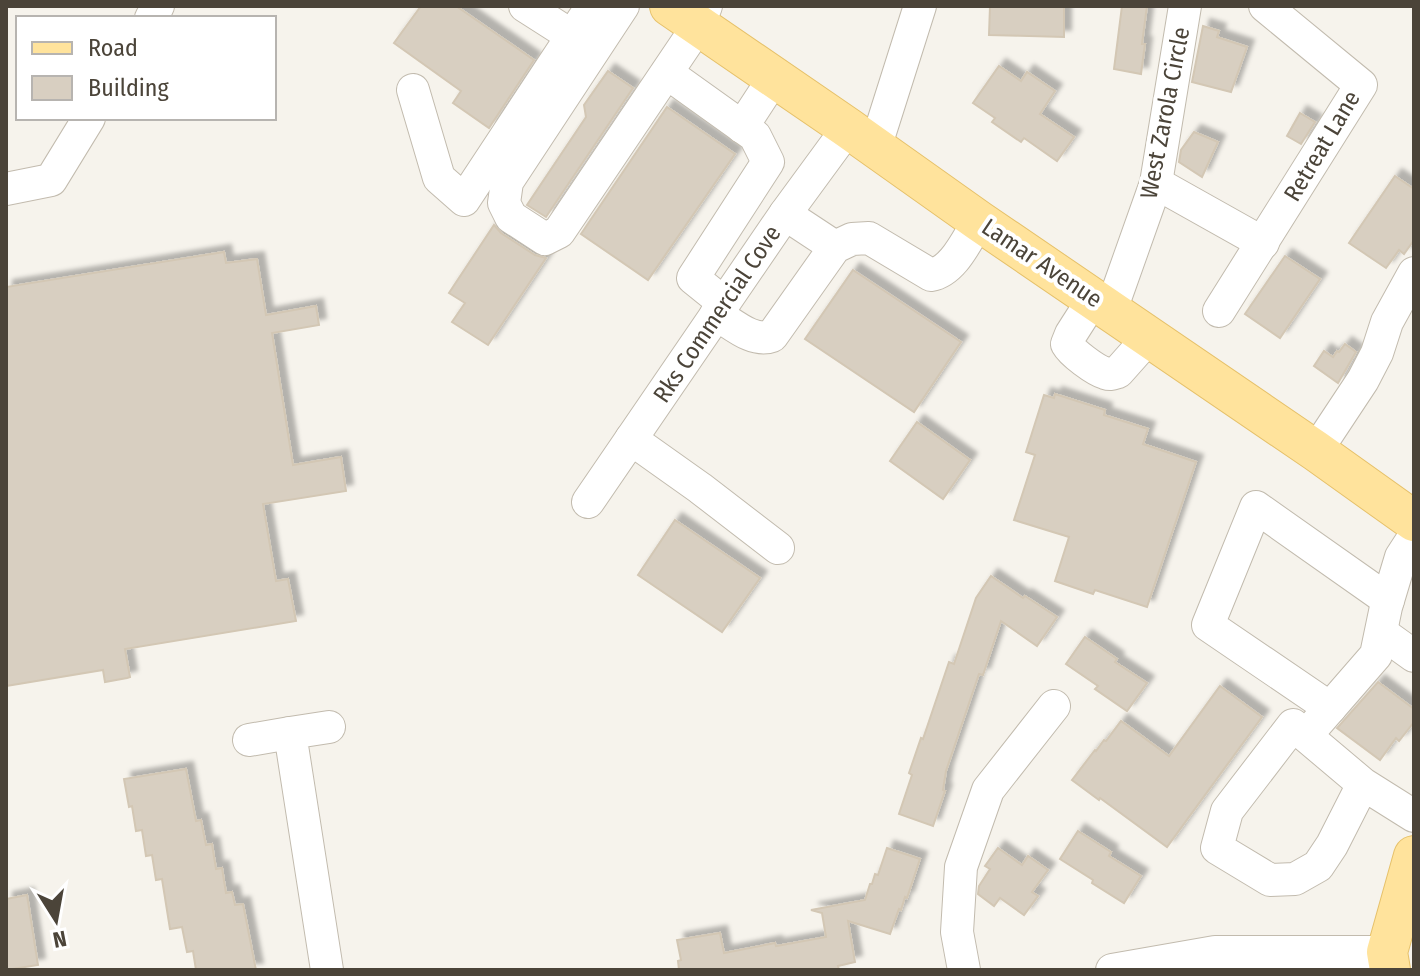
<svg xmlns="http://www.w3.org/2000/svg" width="1420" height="976" font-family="'Fira Sans Condensed',sans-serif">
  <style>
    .building { fill: #d8cfc1; stroke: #d3c7b4; stroke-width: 2; filter: url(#shadow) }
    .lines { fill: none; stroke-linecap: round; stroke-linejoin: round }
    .minor-casing { stroke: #c2bbae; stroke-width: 34 }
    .major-casing { stroke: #e6c16a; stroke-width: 42 }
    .minor { stroke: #fff; stroke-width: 32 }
    .major { stroke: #ffe39c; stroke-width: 40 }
    .labels { text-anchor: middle; stroke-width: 8; stroke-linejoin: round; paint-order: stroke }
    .street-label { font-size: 24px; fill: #4b4439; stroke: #fff }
  </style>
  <defs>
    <filter id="shadow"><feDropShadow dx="7" dy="-7" stdDeviation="2" flood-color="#0004"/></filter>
  </defs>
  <rect width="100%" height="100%" fill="#f6f3ec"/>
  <!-- building -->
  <g class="building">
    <path d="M421,6h35l78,54 -45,68 -36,-25 8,-12 -67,-48z"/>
    <path d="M990,6h74v31l-75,-2z"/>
    <path d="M1122,6h25l-5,38h3l-4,30 -27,-5z"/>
    <path d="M1203,26l16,5 -2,6 30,10 -16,45 -39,-10z"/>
    <path d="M999,66l22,15 6,-9 28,19 -15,23 34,23 -17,24 -33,-23 -3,4 -29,-20 3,-4 -22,-15z"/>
    <path d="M608,71l25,17 -87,129 -19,-12 59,-88 -2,-12z"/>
    <path d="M667,107l68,47 -87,126 -67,-46z"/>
    <path d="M1300,113l15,9 -14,22 -14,-8z"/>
    <path d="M1194,132l24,10 -16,35 -23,-15 2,-12z"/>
    <path d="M1395,176l19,13v51l-10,14 -5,-4 -13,18 -37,-25z"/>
    <path d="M494,225l7,8 34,22 11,3 -58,87 -36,-23 13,-19 -16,-10z"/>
    <path d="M224,252l2,11 31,-4 9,56 50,-9 3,19 -47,8 21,132 48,-8 5,34 -83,13 13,77 12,-2 8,42 -171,28 5,28 -3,1 -22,4 -2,-12 -97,16v-399z"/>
    <path d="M1285,256l35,23 -40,59 -35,-24z"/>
    <path d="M853,270l108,72 -47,70 -109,-73z"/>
    <path d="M1345,344l11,8 -18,31 -24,-17 10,-15 9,6 4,-6 2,1z"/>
    <path d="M1055,394l50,16 -1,5 44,14 -5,15 53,18 -49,145 -52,-17 -2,4 -38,-13 14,-44 -55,-17 21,-65 -9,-3 18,-57 10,3z"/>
    <path d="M917,422l53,38 -27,39 -53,-38z"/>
    <path d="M675,520l85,58 -38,54 -84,-57z"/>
    <path d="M991,576l32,22 2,-2 32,21 -20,29 -36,-25 -18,54 -4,-1 -33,97 -3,19 2,1 -12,35 -34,-12 13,-39 -3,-2 12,-35 2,1 26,-77 5,2 22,-66z"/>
    <path d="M1085,637l32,22 -2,3 32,21 -20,28 -32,-22 3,-3 -32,-22z"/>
    <path d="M1378,682l36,27v13l-15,19 -3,-3 -16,22 -43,-32z"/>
    <path d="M1220,686l42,31 -95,130 -67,-49 -1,2 -27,-20 23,-30 1,1 8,-11 2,1 15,-20 48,35z"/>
    <path d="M186,769l10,52 5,-1 5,25 6,-1 4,25 6,-1 4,25 6,-1 3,13 8,-1 13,66h-60l-3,-19 -6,1 -5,-25 -12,2 -8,-50 -6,1 -4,-25 -6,1 -4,-26 -6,1 -4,-25 -3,1 -5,-28z"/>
    <path d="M1078,831l33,21 -2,4 32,20 -17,27 -32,-20 1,-3 -33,-21z"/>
    <path d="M887,848l33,11 -13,39 -2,-1 -4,13 -2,-1 -9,25 -42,-13 7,41 -17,4 1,4h-160l-1,-9 3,-1 -4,-20 43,-7 4,20 51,-10 1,3 50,-9 -4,-24 -11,-3 54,-10 5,-16h2l3,-10 3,1z"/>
    <path d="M998,848l24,17 6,-9 20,14 -16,22 6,4 -14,19 -24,-17 -6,8 -16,-12 1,-8 11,-17 -5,-3z"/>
    <path d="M27,895l11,70 -32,5v-71z"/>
  </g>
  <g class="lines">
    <!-- minor casing -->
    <g class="minor-casing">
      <g id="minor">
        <path d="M525,6l47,30"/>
        <path d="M623,6l-116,176 -3,21 7,14 34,22 14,-7 139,-206 8,-20"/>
        <path d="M151,18l7,-12"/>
        <path d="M667,73l88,63 13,26 -75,116 31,25"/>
        <path d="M413,90l26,88 25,22 128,-194"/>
        <path d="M742,127l32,-49"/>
        <path d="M875,148l45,-142"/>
        <path d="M1156,183l107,60"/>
        <path d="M6,189l45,-9 38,-62"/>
        <path d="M785,214l50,33"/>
        <path d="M1094,298l-23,36 -4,10c5,9 28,26 38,29 6,2 7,1 13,-1l32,-36"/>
        <path d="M1111,310l45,-127 29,-177"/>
        <path d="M1219,311l142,-226 -96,-79"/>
        <path d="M716,314c17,10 37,29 56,22l63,-89 17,-8 17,-1 62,37c23,-4 36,-36 48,-54"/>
        <path d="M631,439l69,49 78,60"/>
        <path d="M1316,451l47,-71 14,-27 10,-31 27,-49"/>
        <path d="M588,502l197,-288 63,-86"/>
        <path d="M1382,633l32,23"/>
        <path d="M1330,708l-122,-83 48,-118 132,93"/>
        <path d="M1316,724l60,-69 10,-48 15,-50 13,-20"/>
        <path d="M249,740l41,-7"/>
        <path d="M1363,784l-31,61 -14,21 -23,13 -25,1 -53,-32 10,-37 66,-86 70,59 51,32"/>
        <path d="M327,970l-37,-237 39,-6"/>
        <path d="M964,970l-7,-38 4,-65 27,-77 66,-84"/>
        <path d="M1112,970l103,-18h172"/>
      </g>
    </g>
    <!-- major casing -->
    <g class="major-casing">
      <g id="major">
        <path d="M670,6l178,122 131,93 337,230 98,70"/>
        <path d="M1390,970l-3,-18 27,-96"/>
      </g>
    </g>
    <!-- minor -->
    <use href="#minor" class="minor"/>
    <!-- major -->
    <use href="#major" class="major"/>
  </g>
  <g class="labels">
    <!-- street labels -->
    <g class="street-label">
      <text transform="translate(1165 113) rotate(-79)" y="8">West Zarola Circle</text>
      <text transform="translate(1322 146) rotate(-59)" y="8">Retreat Lane</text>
      <text transform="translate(1042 263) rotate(34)" y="8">Lamar Avenue</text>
      <text transform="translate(717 314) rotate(-56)" y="8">Rks Commercial Cove</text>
    </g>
  </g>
  <!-- border -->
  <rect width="1420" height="976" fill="none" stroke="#4b4439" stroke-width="16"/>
  <!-- legend -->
  <rect x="16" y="16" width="260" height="104" fill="#ffffff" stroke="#b7b4b0" stroke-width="2"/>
  <rect x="32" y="42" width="40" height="12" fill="#ffe39c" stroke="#b7b4b0" stroke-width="2"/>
  <text x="88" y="56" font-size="24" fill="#4b4439">Road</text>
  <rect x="32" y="76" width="40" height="24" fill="#d8cfc1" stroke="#b7b4b0" stroke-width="2"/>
  <text x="88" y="96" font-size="24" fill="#4b4439">Building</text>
  <!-- north arrow -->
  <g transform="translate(56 920) rotate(169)" stroke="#ffffff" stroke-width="6" paint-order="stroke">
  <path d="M0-6L14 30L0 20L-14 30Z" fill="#4b4439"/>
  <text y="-12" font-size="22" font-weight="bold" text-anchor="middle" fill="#4b4439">N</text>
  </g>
</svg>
